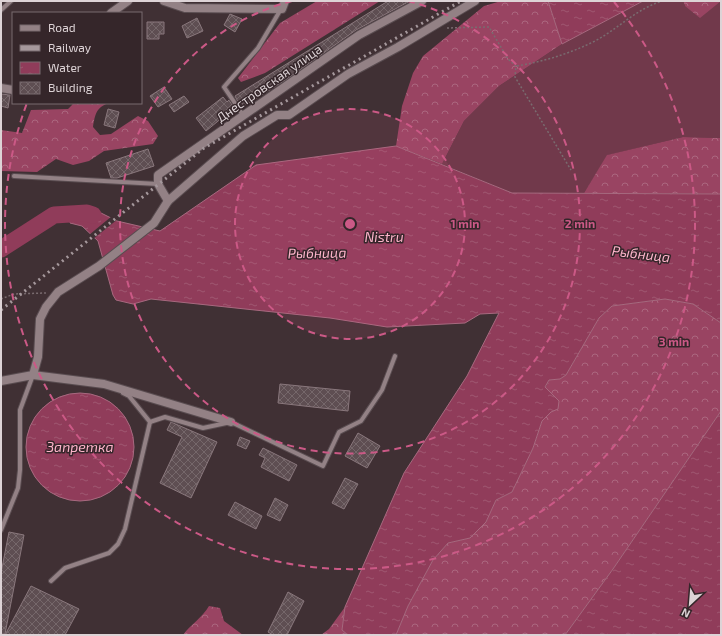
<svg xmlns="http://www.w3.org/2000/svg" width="722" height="636" font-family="'Exo 2',sans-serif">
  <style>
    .grass { fill: #71394b }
    .forest { fill: url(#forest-crowns) }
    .water { fill: url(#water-ripples); stroke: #a7697f }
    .pier { fill: #403034 }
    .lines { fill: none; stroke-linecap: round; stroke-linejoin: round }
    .river { stroke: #903c5a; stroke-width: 17 }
    .building { fill: url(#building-cross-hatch); stroke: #89777c }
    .lane-casing { stroke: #594c50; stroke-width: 6 }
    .street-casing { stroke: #594c50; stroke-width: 10 }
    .path { stroke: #796b6f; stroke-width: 1.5; stroke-dasharray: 2 2; stroke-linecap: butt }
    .lane { stroke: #938185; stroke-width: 4 }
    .street { stroke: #938185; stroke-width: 8 }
    .rail { stroke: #a5989c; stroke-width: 3; stroke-dasharray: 2 4; stroke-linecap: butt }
    .ring { fill: none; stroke: #cb5986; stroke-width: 2; stroke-dasharray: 7 5 }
    .labels { text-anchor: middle; stroke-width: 3; stroke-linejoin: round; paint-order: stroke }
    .street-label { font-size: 13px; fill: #ddd3d6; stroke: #35262a }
    .water-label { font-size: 14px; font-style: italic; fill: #fdb4ca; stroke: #35262a }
    .centre { fill: #cb5986; stroke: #35262a; stroke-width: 2 }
    .ring-label { font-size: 12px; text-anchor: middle; font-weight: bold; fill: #cb5986; stroke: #35262a; stroke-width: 3; stroke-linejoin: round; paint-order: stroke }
  </style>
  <defs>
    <pattern id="forest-crowns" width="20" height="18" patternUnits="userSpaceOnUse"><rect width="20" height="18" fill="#994462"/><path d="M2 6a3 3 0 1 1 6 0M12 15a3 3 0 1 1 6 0" fill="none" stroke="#ab677f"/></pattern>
    <pattern id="water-ripples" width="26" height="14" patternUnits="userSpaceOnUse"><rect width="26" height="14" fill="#903c5a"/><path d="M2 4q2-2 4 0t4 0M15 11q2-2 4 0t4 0" fill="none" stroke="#9f5771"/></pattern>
    <pattern id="building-cross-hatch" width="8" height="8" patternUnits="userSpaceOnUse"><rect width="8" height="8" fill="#5e4e52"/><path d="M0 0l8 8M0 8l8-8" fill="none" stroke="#75676a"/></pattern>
  </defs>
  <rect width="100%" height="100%" fill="#403034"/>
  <!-- grass -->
  <path class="grass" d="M643,1h40l2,5 36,-5v137l-38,-1 -75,18 -24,38h-72l-70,-29 22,-43 35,-35 63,-42z"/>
  <!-- forest -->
  <g class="forest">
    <path d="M317,1h63l-115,72 -24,9 -3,-4 42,-55z"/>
    <path d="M501,1h47l14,43 -63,42 -35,35 -22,43 -46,-18 6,-40 11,-33 10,-17 61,-50z"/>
    <path d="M683,1h38l-21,17 -15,-12z"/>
    <path d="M74,103h35c-13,4 -14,12 -16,24l7,8 11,-1 27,-18 10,5 10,15 -5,8 -49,7 -15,10 -16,4 -17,-6 -19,13 -36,-1v-41l21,3 9,-23 37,-1z"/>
    <path d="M683,137l38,1v56l-137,-1 23,-38z"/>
    <path d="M665,299l28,5 28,19v88l-108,158 -48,66h-169l12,-29 25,-46 15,-17 22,-5 16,-16 10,-22 16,-8 21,-44 9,-27 17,-20 -14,-13 4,-8 11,-1 6,-4 33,-57 13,-12z"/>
    <path d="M209,606l11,2 4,13 19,14h-60c8,-11 19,-17 26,-29z"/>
    <path d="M345,607l-3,23 6,5h-27l8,-6z"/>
  </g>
  <!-- water -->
  <g class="water">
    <path d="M548,1h95l-81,43z"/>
    <path d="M396,146l116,47 209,1v129l-28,-19 -28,-5 -53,7 -13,12 -33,57 -6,4 -11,1 -4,7 14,14 -1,8 -7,3 -9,9 -9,27 -21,44 -16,8 -10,22 -16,16 -22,5 -15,17 -25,46 -12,29h-48l-6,-5 3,-23 59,-134 63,-97 32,-63 -19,1 -15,9 -78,4 -57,-9 -179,-19 -18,5 -17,-4 -3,-5 -15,-54 -16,-15 -12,-3 2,-16 23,3 22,11 43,10 96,-66z"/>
    <circle cx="80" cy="447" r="54"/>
    <path d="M721,411v224h-156l48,-66z"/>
  </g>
  <!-- pier -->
  <path class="pier" d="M112,216l6,3 -25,20 -4,-4z"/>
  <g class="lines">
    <!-- river -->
    <path class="river" d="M1,249l53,-34 33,-2 6,2"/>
  </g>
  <!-- building -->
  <g class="building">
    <path d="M388,1h22l-54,29 -69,49 -43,27 -3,-4 -2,2 -4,-8z"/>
    <path d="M230,14l12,5 -7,13 -11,-7z"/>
    <path d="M197,18l6,13 -16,7 -5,-12z"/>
    <path d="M147,22h17v12h-5v5h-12z"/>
    <path d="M164,87l8,12 -14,8 -8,-11z"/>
    <path d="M1,94l9,1 -2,13 -7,-2z"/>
    <path d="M184,96l5,6 -15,10 -5,-7z"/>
    <path d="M223,97l4,5 2,-2 5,8 -28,23 -10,-13z"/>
    <path d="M108,109l11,3 -4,16 -11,-3z"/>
    <path d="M148,149l6,17 -37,12h-6l-5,-15z"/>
    <path d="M280,384l70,7 -2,20 -70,-8z"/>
    <path d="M171,422l46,20 -26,56 -31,-15 22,-46 -15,-7z"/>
    <path d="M358,433l22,13 -13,22 -22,-12z"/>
    <path d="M240,437l10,4 -4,8 -9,-4z"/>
    <path d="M263,448l34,17 -8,16 -28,-14 4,-9 -6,-3z"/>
    <path d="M345,478l13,6 -14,25 -12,-6z"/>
    <path d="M275,498l13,7 -8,16 -13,-6z"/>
    <path d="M235,502l27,14 -6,13 -28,-14z"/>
    <path d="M9,532l15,3 -19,99h-4v-61z"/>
    <path d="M31,586l48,23 -14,26h-60z"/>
    <path d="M288,592l16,9 -17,34h-14l-5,-3z"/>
  </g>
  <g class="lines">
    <!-- lane casing -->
    <g class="lane-casing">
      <g id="lane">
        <path d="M1,10l10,-9"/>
        <path d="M243,115l-19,-28 34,-39 23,-39"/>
        <path d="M14,176l144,8"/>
        <path d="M150,422l15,-5 38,11 28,-6 92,44 16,-34 22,-11 21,-31 13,-34"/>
        <path d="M1,530l17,-42 2,-18v-60l13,-35"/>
        <path d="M51,581l14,-13 44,-15 9,-9 7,-15 25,-107 -21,-26 -6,-3"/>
      </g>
    </g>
    <!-- street casing -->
    <g class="street-casing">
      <g id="street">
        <path d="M164,1l21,7 97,1 3,-8"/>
        <path d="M111,13l17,-12"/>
        <path d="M1,88l12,2"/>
        <path d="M168,201l-10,-17v-9l201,-140 63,-34"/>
        <path d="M33,375l71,9 127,38"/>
        <path d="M1,381l32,-6 5,-18 2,-38 6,-12 12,-15 41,-26 55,-43 14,-22 75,-65 34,-21h12l59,-41 50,-27 77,-46"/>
      </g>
    </g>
    <!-- path -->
    <g class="path">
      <path d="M447,28l42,-1 19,32 8,7 -1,11 56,93"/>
      <path d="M517,66c28,-5 52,-12 78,-25 23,-12 42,-33 68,-40"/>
      <path d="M1,299l13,-5 32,-1"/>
    </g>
    <!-- lane -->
    <use href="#lane" class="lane"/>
    <!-- street -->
    <use href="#street" class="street"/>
    <!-- rail -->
    <path class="rail" d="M1,310l203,-162 257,-147"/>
  </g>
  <!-- distance rings -->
  <circle cx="350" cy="224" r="115" fill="#cb5986" fill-opacity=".12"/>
  <g class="ring">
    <circle cx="350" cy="224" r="115"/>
    <path d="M408 1A230 230 0 1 1 292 1"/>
    <path d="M614 2A345 345 0 1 1 27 103"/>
  </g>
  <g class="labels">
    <!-- street labels -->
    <g class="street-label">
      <text transform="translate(269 83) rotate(-35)" y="5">Днестровская улица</text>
    </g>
    <!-- water labels -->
    <g class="water-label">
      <text x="384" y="242">Nistru</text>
      <text transform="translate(317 253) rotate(-1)" y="5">Рыбница</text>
      <text transform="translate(641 254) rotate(7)" y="5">Рыбница</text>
      <text x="80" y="452">Запретка</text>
    </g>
  </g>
  <circle cx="350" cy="224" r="6" class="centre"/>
  <g class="ring-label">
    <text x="465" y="228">1 min</text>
    <text x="580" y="228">2 min</text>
    <text x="674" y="346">3 min</text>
  </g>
  <!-- border -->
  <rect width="722" height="636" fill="none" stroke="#ddd3d6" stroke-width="4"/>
  <!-- legend -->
  <rect x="12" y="12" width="130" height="92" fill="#35262a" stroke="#786b6f"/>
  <rect x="20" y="25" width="20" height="6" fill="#938185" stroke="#786b6f"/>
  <text x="48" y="32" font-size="12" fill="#ddd3d6">Road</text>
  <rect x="20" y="45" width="20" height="6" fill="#a5989c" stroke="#786b6f"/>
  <text x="48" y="52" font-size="12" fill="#ddd3d6">Railway</text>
  <rect x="20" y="62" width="20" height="12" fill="url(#water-ripples)" stroke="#786b6f"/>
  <text x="48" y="72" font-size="12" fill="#ddd3d6">Water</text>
  <rect x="20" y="82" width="20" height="12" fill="url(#building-cross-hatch)" stroke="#786b6f"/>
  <text x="48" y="92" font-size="12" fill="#ddd3d6">Building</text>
  <!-- north arrow -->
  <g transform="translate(690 604) rotate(206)" stroke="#35262a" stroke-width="3" paint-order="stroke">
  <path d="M0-3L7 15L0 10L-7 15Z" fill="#ddd3d6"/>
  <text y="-6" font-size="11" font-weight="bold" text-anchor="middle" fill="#ddd3d6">N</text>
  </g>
</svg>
